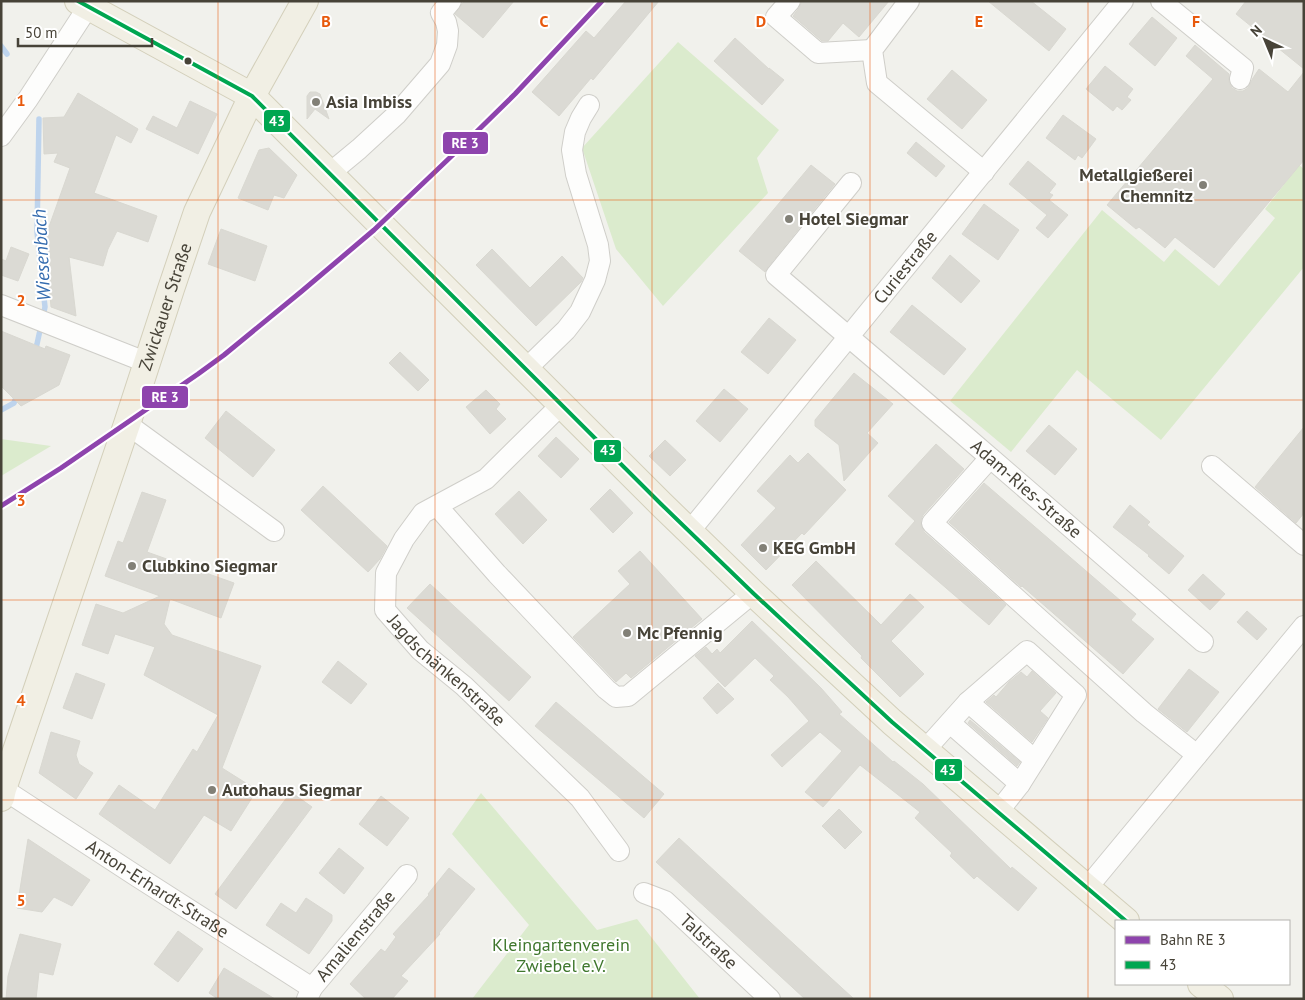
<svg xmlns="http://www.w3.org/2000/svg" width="1305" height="1000" font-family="'PT Sans',sans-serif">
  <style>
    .green { fill: #dbebcd }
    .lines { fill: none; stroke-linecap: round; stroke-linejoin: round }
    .stream { stroke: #bed4ed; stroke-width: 5.5 }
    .building { fill: #dbdad4; stroke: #d9d8d1 }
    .minor-casing { stroke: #cfcec9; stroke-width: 22 }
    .major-casing { stroke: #d3cfba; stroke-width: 28 }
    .minor { stroke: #fdfdfc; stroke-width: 20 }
    .major { stroke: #f1efe4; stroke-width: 26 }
    .bus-1-casing { stroke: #fff; stroke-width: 8 }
    .bus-1 { stroke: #00a651; stroke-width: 4 }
    .rail-1-casing { stroke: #fff; stroke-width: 9 }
    .rail-1 { stroke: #8e44ad; stroke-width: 5 }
    .grid { fill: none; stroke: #e8590c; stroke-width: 1; stroke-opacity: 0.55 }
    .bus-dot { fill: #474338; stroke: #fff; stroke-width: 2 }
    .poi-dot { fill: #828077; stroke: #fff; stroke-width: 2 }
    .labels { text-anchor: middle; stroke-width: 4; stroke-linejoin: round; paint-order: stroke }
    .poi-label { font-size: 18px; font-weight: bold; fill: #474338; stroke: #fff; text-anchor: start }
    .street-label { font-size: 18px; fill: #474338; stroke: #fff }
    .park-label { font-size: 18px; fill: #3f772d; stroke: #fff }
    .water-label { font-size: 19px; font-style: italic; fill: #356caf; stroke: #fff }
    .grid-label { font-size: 16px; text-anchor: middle; font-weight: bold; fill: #e8590c; stroke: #fff; stroke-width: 4; stroke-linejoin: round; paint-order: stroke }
    .line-badge { stroke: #fff; stroke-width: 2 }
    .badge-label { font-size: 14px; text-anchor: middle; font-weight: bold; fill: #fff }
  </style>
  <rect width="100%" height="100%" fill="#f1f1ec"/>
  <!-- green -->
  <g class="green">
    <path d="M678,42l101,88 -22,28 11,35 -105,113 -47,-57 -34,-101z"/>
    <path d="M1299,165l5,4v98l-143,173 -84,-70 -66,82 -61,-51 152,-191 62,52 11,-13 44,37 56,-68 -10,-9z"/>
    <path d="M1,439l50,7 -50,30z"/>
    <path d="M481,793l116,137 40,-11 63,80h-228l57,-74 -77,-91z"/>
  </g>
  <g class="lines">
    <!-- stream -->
    <g class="stream">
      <path d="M1,46l6,8"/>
      <path d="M35,352l2,-8 8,-37 -8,-75 2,-113"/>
      <path d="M1,410l13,-7 3,-8"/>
    </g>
  </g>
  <!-- building -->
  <g class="building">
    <path d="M464,1h50l-31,37 -28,-24z"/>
    <path d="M626,1h33l-66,79 -2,-2 -32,38 -27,-24 54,-61 8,7z"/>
    <path d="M802,1h87l-30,36 -16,-14 -15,18h-6l-29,-25 6,-8z"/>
    <path d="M988,1h43l35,28 -17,22z"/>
    <path d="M1246,1h58v68l-68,-55z"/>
    <path d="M1152,17l25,21 -22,28 -26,-22z"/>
    <path d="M735,38l34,31v-1l15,12 -22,25 -48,-44z"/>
    <path d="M1195,45l34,29v8l3,6 5,3h6l5,-3 5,-10 6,-9 29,23 16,-20v88l-90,108 -39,-31 -10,11 -26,-21 -3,2 -29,-24 106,-126 -27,-23z"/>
    <path d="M1105,66l28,23 -6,8 4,3 -9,10 -5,-4 -4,5 -27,-22z"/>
    <path d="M952,70l35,30 -25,29 -35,-30z"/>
    <path d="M310,92h6l4,2 9,25 -14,-10 -8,10v-23z"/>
    <path d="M78,93l60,36 -7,14 -15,-8 -22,58 63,23 -9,26 -31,-11 -9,18 -5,17 -34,-9 7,59 -25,-9 -6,-69 25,-70 -16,-6 4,-9 -14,1 -1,-36 21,-1z"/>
    <path d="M190,101l27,13 -19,40 -52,-25 7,-13 24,12z"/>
    <path d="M1063,115l33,24 -14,19 -4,-3 -3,5 -29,-22z"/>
    <path d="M916,142l29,24 -9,11 -29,-24z"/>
    <path d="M269,148l28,27 -13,23 -10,-3 -6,15 -30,-12 21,-48z"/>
    <path d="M1028,161l28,23 -7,9 4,2 -4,5 19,15 -20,23 -12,-10 11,-13 -38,-31z"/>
    <path d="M811,165l24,19 -68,84 -2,4 -26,-21z"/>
    <path d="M984,204l35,26 -21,30 -36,-26z"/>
    <path d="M221,229l46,17 -12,35 -47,-17z"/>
    <path d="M11,247l18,7 -11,27 -17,-6v-16l5,2z"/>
    <path d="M492,249l38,39 32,-32 21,22 -2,4 -45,44 -60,-61z"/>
    <path d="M950,255l30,26 -19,22 -29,-25z"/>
    <path d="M912,305l54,44 -22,26 -54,-43z"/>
    <path d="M769,318l27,22 -28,34 -27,-22z"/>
    <path d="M1,331l44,18 1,-3 24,9 -11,30 -38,21 -20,-20z"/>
    <path d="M400,352l29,28 -11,11 -29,-28z"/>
    <path d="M854,373l39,31 -26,29 11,10 -34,38 -5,-36 -24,-19v-6z"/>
    <path d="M724,389l24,20 -28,33 -24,-21z"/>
    <path d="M486,390l14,14 -4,5 10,10 -16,15 -24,-27z"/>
    <path d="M226,411l49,39 -22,27 -48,-39z"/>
    <path d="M1049,425l28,24 -22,26 -29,-24z"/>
    <path d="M1304,427v86l-8,10 -41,-36z"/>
    <path d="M556,437l23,22 -18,19 -23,-22z"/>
    <path d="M665,440l21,20 -16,16 -21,-20z"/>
    <path d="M936,444l28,25 -41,46 -2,5v6l3,6 82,73 -17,20 -94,-81 20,-23 -27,-25z"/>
    <path d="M808,453l38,37 -42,45 -2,-2 -36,37 -25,-25 35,-37 -19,-17 33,-36 8,8z"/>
    <path d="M984,483l152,131 -5,6 23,19 -31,35 -101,-88 -1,1 -72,-65z"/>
    <path d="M323,486l64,60 -7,13 -12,13 -67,-62z"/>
    <path d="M610,489l23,24 -20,20 -23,-24z"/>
    <path d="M519,491l28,29 -24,24 -28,-30z"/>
    <path d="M142,492l24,8 -19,52 87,31 -13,35 -51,-19 -6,25 8,11 89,31 -39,102 35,22 -26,41 -27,-16 -34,49 -71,-50 20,-29 36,25 38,-61 4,3 21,-37 -74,-40 11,-28 -40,-13 -7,20 -26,-9 14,-41 27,9 37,-17 -55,-20 13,-35 5,2z"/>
    <path d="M1130,505l20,17 -3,3 37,31 -15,18 -21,-18 1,-1 -36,-28z"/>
    <path d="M640,551l62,68 -71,59 -5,-5 -10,9 -43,-45 57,-53 -12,-13z"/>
    <path d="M816,561l65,64 29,-31 14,13 -33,34 33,33 -24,23 -39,-39 1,-2 -70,-71z"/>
    <path d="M1203,574l22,20 -15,16 -22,-20z"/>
    <path d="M430,584l101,93 -22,24 -102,-93z"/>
    <path d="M1247,611l20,18 -10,11 -20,-18z"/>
    <path d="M752,621l69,67 21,24 -3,2 54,48 1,-1 29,23 88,85 1,-2 25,21 -19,23 -41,-35 -3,3 -24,-23 2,-3 -37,-35 5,-6 -60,-47 -37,42 -18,-15 37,-41 -22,-19 -38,35 -11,-12 38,-34 -21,-24 -18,-17 4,-4 -19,-18 -30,29 -30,-31 11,-9 6,7 5,-5 3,4z"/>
    <path d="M338,661l29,23 -16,20 -29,-22z"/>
    <path d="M1189,669l30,23 -32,40 -29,-23z"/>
    <path d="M1032,671l24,22 -16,18 8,7 -16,24 -46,-40 8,-7 2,2 13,-15 12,-10 6,5z"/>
    <path d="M76,673l29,11 -13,35 -29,-11z"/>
    <path d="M718,683l16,16 -17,15 -14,-16z"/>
    <path d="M556,702l108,92 -20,24 -109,-92z"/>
    <path d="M970,720l50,42 -3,4 -49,-43z"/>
    <path d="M51,732l29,9 -4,14 3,9 14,9 -17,26 -37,-26z"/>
    <path d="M291,792l21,15 -76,102 -21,-15z"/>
    <path d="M381,796l28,22 -22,28 -28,-22z"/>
    <path d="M839,809l23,23 -17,17 -23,-23z"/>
    <path d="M679,838l105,97 70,64h-49l-26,-24 -123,-113z"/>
    <path d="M28,839l62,41 -18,26 -18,-9 -12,15 -25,-4z"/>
    <path d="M339,848l25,20 -20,26 -25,-21z"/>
    <path d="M449,868l26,21 -36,44 1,1 -39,42 7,5 -16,18h-26l-16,-15 31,-35 4,3 11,-15 -3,-3 36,-39 -1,-1z"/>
    <path d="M306,898l26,17v6l-23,33 -43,-29 15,-22 15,10z"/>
    <path d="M178,931l25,18 -25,33 -24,-18z"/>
    <path d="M20,934l41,10 -8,31 -14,-3 -3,27h-30l2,-23z"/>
    <path d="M224,968l51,31h-57l-9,-6z"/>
  </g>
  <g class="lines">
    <!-- minor casing -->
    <g class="minor-casing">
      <g id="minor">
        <path d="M790,1l-14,16 42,36 54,-3"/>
        <path d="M909,1l-37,49 5,33 107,89"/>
        <path d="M1161,1l82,67 -3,11"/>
        <path d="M1,136l27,-37 60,-92 2,-6"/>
        <path d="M330,173l29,-24 37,-34 44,-51 7,-19 1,-14 -2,-9 -5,-9 10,-12"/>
        <path id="s1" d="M851,183l-75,92 181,154 246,213"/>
        <path d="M1,305l147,58"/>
        <path d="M526,369l40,-39 14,-18 15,-32 5,-19 -2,-16 -22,-71 -4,-24 3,-18 6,-14 8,-13"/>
        <path id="s2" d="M561,405l-75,74 -63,34 -19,26 -18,34 -1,37 35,40 44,36 116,112 39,53"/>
        <path d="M127,424l147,107"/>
        <path d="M990,458l-58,65 212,190 53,42"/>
        <path d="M1212,466l92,79"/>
        <path d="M437,506l60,68 109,115 10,8 12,-1 125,-103"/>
        <path id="s3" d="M689,532l434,-531"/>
        <path d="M968,702l67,58"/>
        <path d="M950,723l70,61"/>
        <path d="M925,750l43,-48 59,-51 49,44 -56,89 -22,28"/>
        <path id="s4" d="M3,789l135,88 174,111"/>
        <path d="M1087,888l217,-262"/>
        <path id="s5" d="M644,893l21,8 105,98"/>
        <path id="s6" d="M307,999l5,-11 95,-113"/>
      </g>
    </g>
    <!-- major casing -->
    <g class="major-casing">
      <g id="major">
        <path d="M78,1l174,95 409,408 92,89 139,129 234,199"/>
        <path id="s7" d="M1,798l2,-9 124,-365 44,-135 26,-77 55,-116 53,-95"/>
        <path d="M1201,984l19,15"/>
      </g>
    </g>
    <!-- minor -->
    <use href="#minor" class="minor"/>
    <!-- major -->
    <use href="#major" class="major"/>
    <!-- bus-1 casing -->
    <g class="bus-1-casing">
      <path id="bus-1" d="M78,1l174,95 409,408 92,89 139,129 234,199"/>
    </g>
    <!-- bus-1 -->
    <use href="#bus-1" class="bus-1"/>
    <!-- rail-1 casing -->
    <g class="rail-1-casing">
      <path id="rail-1" d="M1,506l60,-38 137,-94 26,-19 78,-64 72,-61 86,-82 55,-54 87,-93"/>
    </g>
    <!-- rail-1 -->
    <use href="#rail-1" class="rail-1"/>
  </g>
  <!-- grid -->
  <path class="grid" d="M218,1v998M435,1v998M652,1v998M870,1v998M1088,1v998M1,200h1303M1,400h1303M1,600h1303M1,800h1303"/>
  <!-- markers -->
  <circle class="bus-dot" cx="188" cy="61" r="4.5"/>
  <g class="poi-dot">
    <circle cx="316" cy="102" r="5"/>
    <circle cx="1203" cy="185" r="5"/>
    <circle cx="789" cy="219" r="5"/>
    <circle cx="763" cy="548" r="5"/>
    <circle cx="132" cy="566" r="5"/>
    <circle cx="627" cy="633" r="5"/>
    <circle cx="212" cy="790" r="5"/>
  </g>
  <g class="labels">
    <!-- poi labels -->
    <g class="poi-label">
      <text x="326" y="108">Asia Imbiss</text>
      <text x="1193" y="181" text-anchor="end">Metallgießerei<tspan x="1193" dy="21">Chemnitz</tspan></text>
      <text x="799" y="225">Hotel Siegmar</text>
      <text x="773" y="554">KEG GmbH</text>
      <text x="142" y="572">Clubkino Siegmar</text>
      <text x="637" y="639">Mc Pfennig</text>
      <text x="222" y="796">Autohaus Siegmar</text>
    </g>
    <!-- street labels -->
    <g class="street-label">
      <text dy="6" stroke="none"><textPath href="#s3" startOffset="342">Curiestraße</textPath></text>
      <text dy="6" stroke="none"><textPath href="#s7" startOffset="518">Zwickauer Straße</textPath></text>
      <text dy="6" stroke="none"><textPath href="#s1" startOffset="448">Adam-Ries-Straße</textPath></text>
      <text dy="6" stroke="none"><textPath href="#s2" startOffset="371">Jagdschänkenstraße</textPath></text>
      <text dy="6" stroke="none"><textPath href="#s4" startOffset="184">Anton-Erhardt-Straße</textPath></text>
      <text dy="6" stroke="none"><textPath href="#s6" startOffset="80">Amalienstraße</textPath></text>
      <text dy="6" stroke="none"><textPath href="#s5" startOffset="82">Talstraße</textPath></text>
    </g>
    <!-- park labels -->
    <g class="park-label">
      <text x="561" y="951">Kleingartenverein<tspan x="561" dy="21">Zwiebel e.V.</tspan></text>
    </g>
    <!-- water labels -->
    <g class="water-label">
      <text transform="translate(41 255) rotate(-93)" y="7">Wiesenbach</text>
    </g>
  </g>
  <g class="grid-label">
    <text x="326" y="27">B</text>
    <text x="544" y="27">C</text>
    <text x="761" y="27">D</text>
    <text x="979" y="27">E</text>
    <text x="1196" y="27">F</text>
    <text x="21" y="106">1</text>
    <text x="21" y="306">2</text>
    <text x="21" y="506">3</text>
    <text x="21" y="706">4</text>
    <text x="21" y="906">5</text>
  </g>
  <g class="line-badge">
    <rect x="263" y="109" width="28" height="24" rx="5" fill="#00a651"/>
    <rect x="442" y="131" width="47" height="24" rx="5" fill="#8e44ad"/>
    <rect x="141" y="385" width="48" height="24" rx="5" fill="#8e44ad"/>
    <rect x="593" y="439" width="29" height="24" rx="5" fill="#00a651"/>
    <rect x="934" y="758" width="29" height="24" rx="5" fill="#00a651"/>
  </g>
  <g class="badge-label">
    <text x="277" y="126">43</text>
    <text x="465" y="148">RE 3</text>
    <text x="165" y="402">RE 3</text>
    <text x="608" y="455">43</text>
    <text x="948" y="775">43</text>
  </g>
  <!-- border -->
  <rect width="1305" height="1000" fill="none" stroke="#474338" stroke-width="5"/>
  <!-- legend -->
  <rect x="1115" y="920" width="175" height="65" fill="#ffffff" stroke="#b5b4af"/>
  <rect x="1125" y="936" width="25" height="8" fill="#8e44ad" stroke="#b5b4af"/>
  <text x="1160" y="945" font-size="15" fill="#474338">Bahn RE 3</text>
  <rect x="1125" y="961" width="25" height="8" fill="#00a651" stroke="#b5b4af"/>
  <text x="1160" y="970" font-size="15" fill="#474338">43</text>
  <!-- north arrow -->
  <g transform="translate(1265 40) rotate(316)" stroke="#ffffff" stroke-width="4" paint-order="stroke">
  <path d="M0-4L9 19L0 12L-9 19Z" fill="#474338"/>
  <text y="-8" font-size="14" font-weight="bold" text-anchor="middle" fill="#474338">N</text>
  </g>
  <!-- scale -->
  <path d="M18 38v8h134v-8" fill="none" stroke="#474338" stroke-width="2.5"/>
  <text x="25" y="38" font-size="15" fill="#474338" stroke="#ffffff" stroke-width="4" paint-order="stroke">50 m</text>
</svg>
